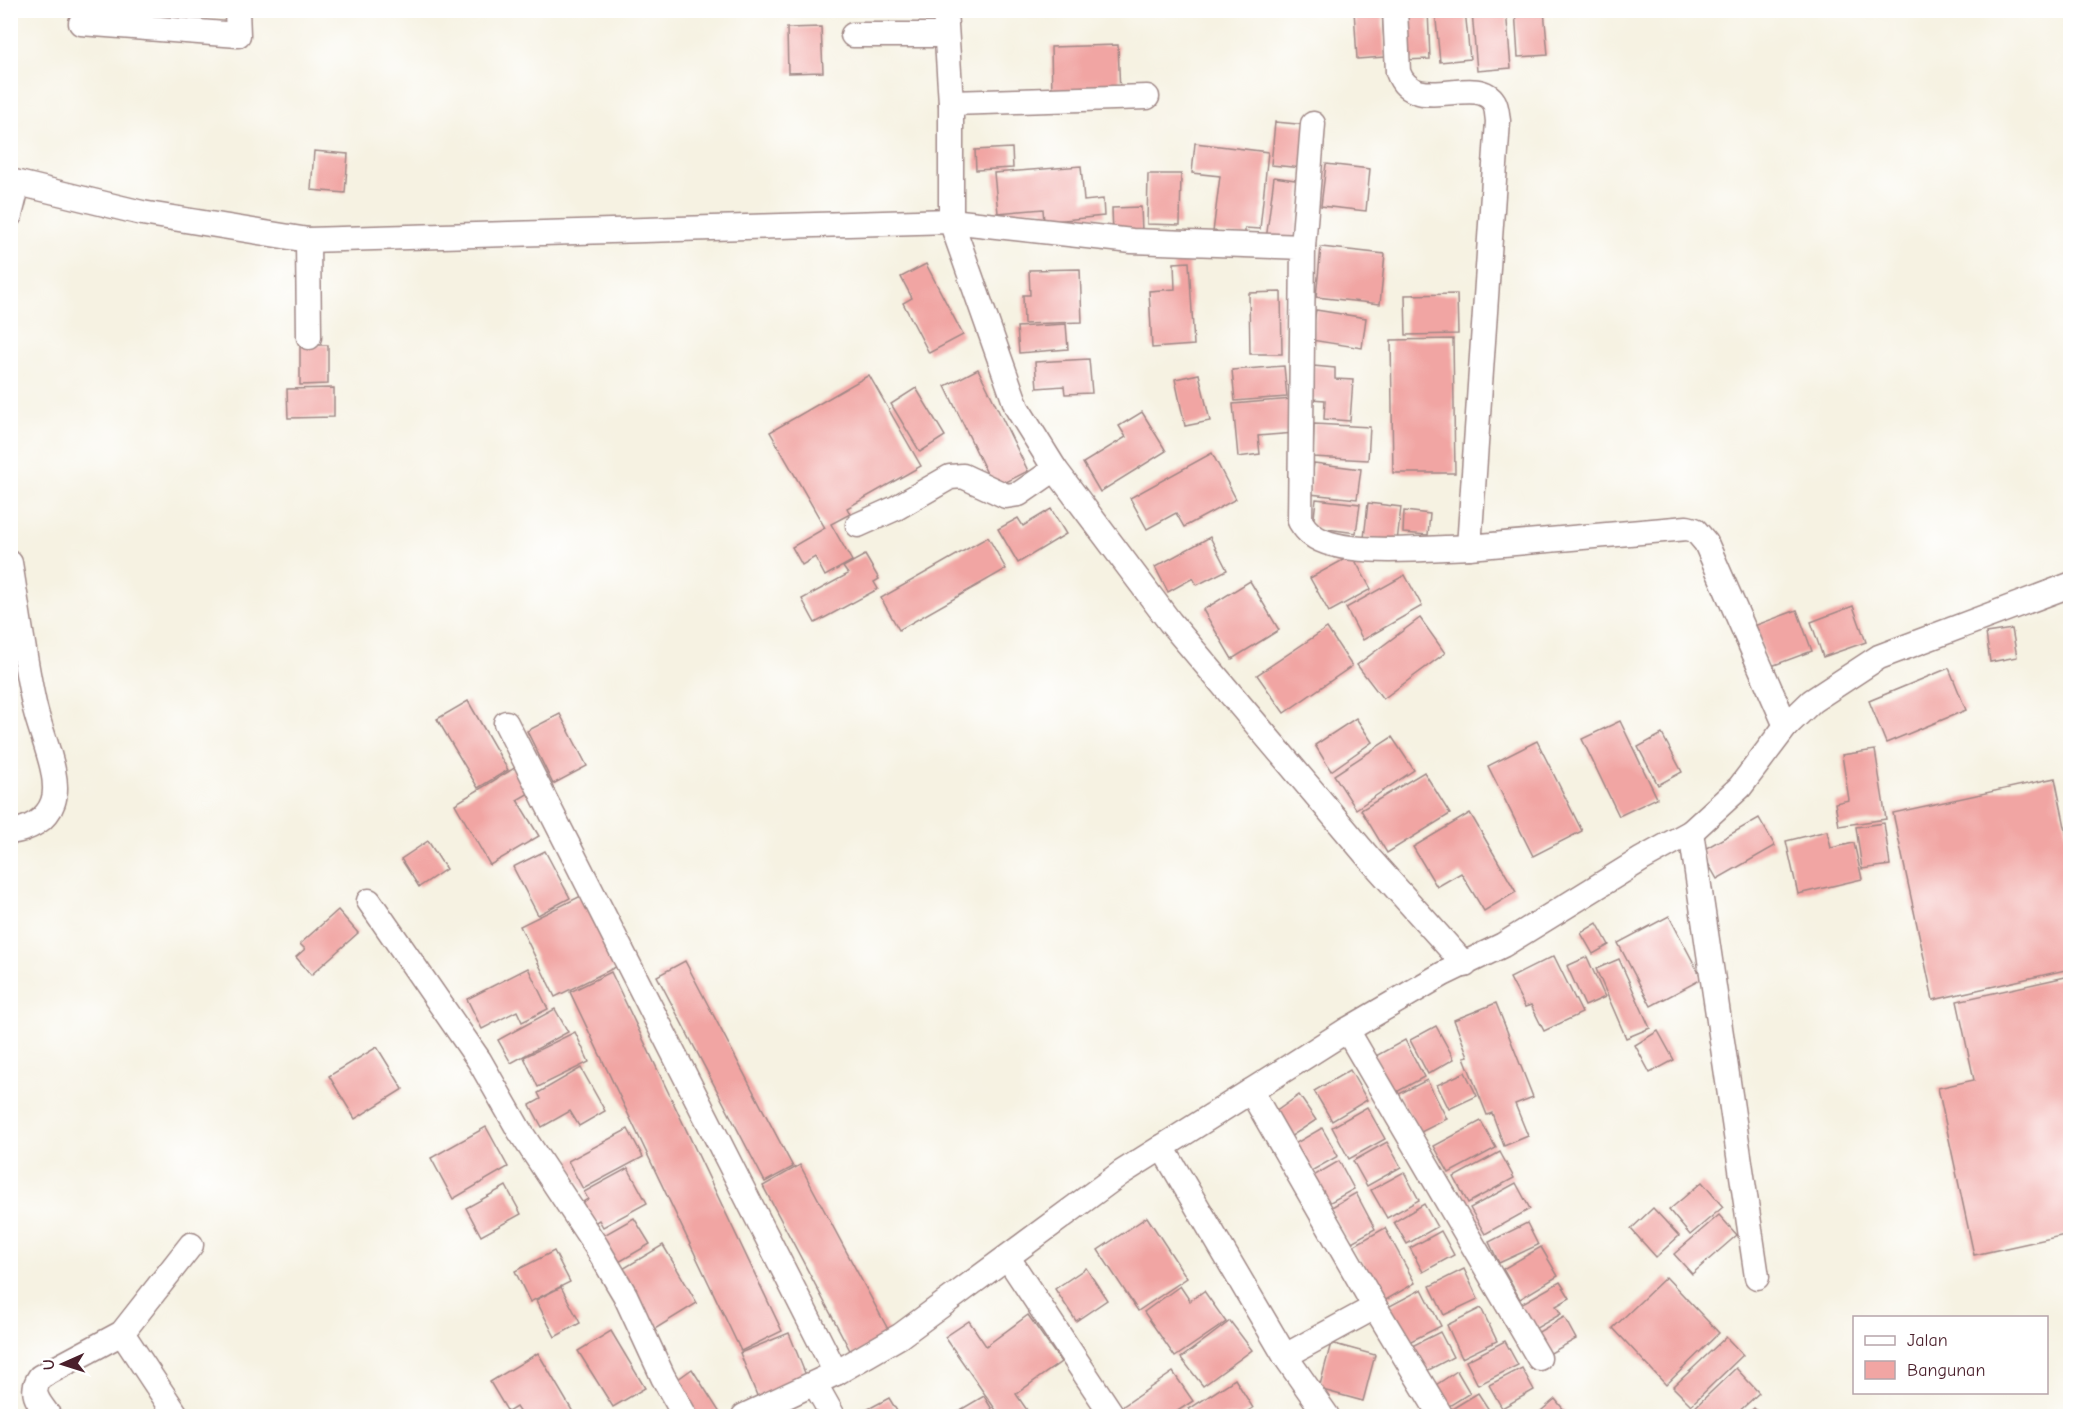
<svg xmlns="http://www.w3.org/2000/svg" width="2081" height="1427" font-family="'Comic Neue',sans-serif">
  <style>
    .building { fill: #f1a5a3 }
    .lines { fill: none; stroke-linecap: round; stroke-linejoin: round }
    .street-casing { stroke: #a08886; stroke-width: 27 }
    .street { stroke: #fff; stroke-width: 24 }
  </style>
  <rect width="100%" height="100%" fill="#fff"/>
  <filter id="ink" filterUnits="userSpaceOnUse"><feTurbulence type="fractalNoise" baseFrequency=".0167" numOctaves="2"/><feDisplacementMap in="SourceGraphic" scale="12" xChannelSelector="R" yChannelSelector="G"/><feConvolveMatrix kernelMatrix="1 2 1 2 8 2 1 2 1" color-interpolation-filters="sRGB"/></filter>
  <filter id="wash" filterUnits="userSpaceOnUse"><feTurbulence type="fractalNoise" baseFrequency=".008" numOctaves="4" result="noise"/><feDisplacementMap in="SourceGraphic" scale="24" xChannelSelector="R" yChannelSelector="G"/><feGaussianBlur stdDeviation="1.35" result="paint"/><feColorMatrix in="noise" values="0 0 0 0 0 0 0 0 0 0 0 0 0 0 0 0 0 1.4 0 .05"/><feComposite in="paint" operator="in"/></filter>
  <g filter="url(#wash)">
    <rect width="100%" height="100%" fill="#f6f2e2"/>
    <g id="blocks">
      <!-- building -->
      <g class="building">
        <path d="M1030,10h26v4l-26,2z"/>
        <path d="M1354,10h28l3,47 -28,2z"/>
        <path d="M1400,10h28l2,49 -27,1z"/>
        <path d="M1435,10h30l5,49 -30,3z"/>
        <path d="M1506,10l5,58 -34,3 -5,-59z"/>
        <path d="M1515,10h29l4,45 -30,2z"/>
        <path d="M821,27l2,45 -35,1 -1,-45z"/>
        <path d="M1118,45l2,48 -68,2 -1,-48z"/>
        <path d="M1275,122l33,3 -5,43 -32,-3z"/>
        <path d="M1195,143l73,9 -8,77 -15,-1v8l-32,-4 7,-56 -28,-3z"/>
        <path d="M1012,148l1,20 -37,2 -1,-20z"/>
        <path d="M314,151l34,3 -3,39 -34,-3z"/>
        <path d="M1326,164l44,5 -4,42 -45,-5z"/>
        <path d="M1081,166l3,35 19,-2 1,17 -60,6 -1,-13 -45,4 -4,-40z"/>
        <path d="M1148,174h33l-1,51 -33,-1z"/>
        <path d="M1274,177l28,4 -8,62 -28,-3z"/>
        <path d="M1141,207l1,25 -29,2 -1,-26z"/>
        <path d="M1321,247l64,7 -5,50 -64,-7z"/>
        <path d="M1189,262l5,83 -42,3 -3,-57 26,-2 -1,-26z"/>
        <path d="M926,264l37,71 -34,18 -26,-50 9,-5 -11,-21z"/>
        <path d="M1080,269l2,53 -58,2 -1,-29h7l-1,-25z"/>
        <path d="M1281,292l1,62h-32l-1,-61z"/>
        <path d="M1457,294l1,40 -52,1 -1,-40z"/>
        <path d="M1316,310l50,8 -4,30 -51,-8z"/>
        <path d="M1066,324l2,25 -49,4 -2,-26z"/>
        <path d="M1453,339l2,134h-62l-2,-133z"/>
        <path d="M300,345h28v39l-28,1z"/>
        <path d="M1089,359l3,34 -27,1 -1,-8 -27,2 -2,-26z"/>
        <path d="M1284,366l3,31 -52,4 -3,-31z"/>
        <path d="M1313,366l22,2v11l18,1 -3,41 -26,-2 1,-19 -14,-1z"/>
        <path d="M978,369l50,102 -34,17 -49,-102z"/>
        <path d="M1199,374l11,47 -25,5 -10,-47z"/>
        <path d="M869,375l52,91 -74,42 3,6 -19,10 21,37 -27,15 -10,-19 -13,8 -10,-18 33,-19 -55,-96z"/>
        <path d="M334,388v29l-46,1 -1,-29z"/>
        <path d="M916,388l29,48 -25,16 -29,-48z"/>
        <path d="M1292,399l3,34 -37,3 2,18 -22,3 -5,-53z"/>
        <path d="M1142,412l24,39 -66,41 -17,-29 43,-26 -7,-11z"/>
        <path d="M1314,424l56,3 -2,33 -55,-3z"/>
        <path d="M1212,453l24,46 -52,28 -8,-14 -29,16 -17,-31z"/>
        <path d="M1314,463l47,6 -4,30 -47,-5z"/>
        <path d="M1316,499l44,5 -4,29 -43,-6z"/>
        <path d="M1368,503l33,4 -4,35 -33,-4z"/>
        <path d="M1051,509l15,25 -48,29 -20,-34 20,-11 5,8z"/>
        <path d="M1404,511l26,3 -2,21 -25,-2z"/>
        <path d="M988,537l18,32 -107,61 -18,-32z"/>
        <path d="M1210,537l17,33 -30,15 -4,-7 -25,14 -13,-25z"/>
        <path d="M865,555l14,24 -5,3 4,7 -63,34 -13,-24 46,-25 -5,-7z"/>
        <path d="M1352,555l19,34 -42,23 -19,-34z"/>
        <path d="M1405,575l17,31 -59,34 -17,-32z"/>
        <path d="M1250,581l29,49 -47,29 -29,-49z"/>
        <path d="M1853,606l13,36 -43,15 -12,-35z"/>
        <path d="M1797,610l15,41 -43,16 -15,-41z"/>
        <path d="M1420,618l25,35 -62,46 -26,-34z"/>
        <path d="M1327,628l25,38 -68,47 -27,-38z"/>
        <path d="M2012,629l5,28 -27,5 -4,-29z"/>
        <path d="M1949,668l17,42 -80,33 -17,-42z"/>
        <path d="M468,701l40,69 -30,18 -41,-69z"/>
        <path d="M560,714l27,52 -34,18 -26,-53z"/>
        <path d="M1356,718l16,24 -41,29 -16,-26z"/>
        <path d="M1620,721l37,77 -38,18 -37,-77z"/>
        <path d="M1662,734l20,38 -24,13 -20,-38z"/>
        <path d="M1392,737l22,33 -58,39 -22,-34z"/>
        <path d="M1537,741l45,90 -49,25 -45,-90z"/>
        <path d="M1875,750l11,69 -47,7 -4,-23 14,-3 -7,-45z"/>
        <path d="M516,767l15,25 -14,8 22,36 -49,29 -35,-61z"/>
        <path d="M1424,772l26,42 -63,39 -26,-43z"/>
        <path d="M2055,778l15,73v118l-137,31 -40,-187z"/>
        <path d="M1470,813l46,79 -32,19 -23,-38 -24,14 -24,-40z"/>
        <path d="M1759,818l16,28 -58,33 -16,-28z"/>
        <path d="M1884,823l6,42 -28,4 -6,-42z"/>
        <path d="M1827,831l4,17 23,-5 8,36 -64,15 -12,-53z"/>
        <path d="M428,841l18,28 -27,18 -18,-28z"/>
        <path d="M545,851l25,47 -32,17 -25,-48z"/>
        <path d="M583,895l35,71 -63,31 -35,-71z"/>
        <path d="M338,910l20,23 -47,42 -15,-18 9,-8 -5,-5z"/>
        <path d="M1669,916l33,63 -51,27 -33,-63z"/>
        <path d="M1597,923l12,22 -16,9 -12,-21z"/>
        <path d="M1554,956l28,57 -38,18 -13,-26 -6,2 -15,-29z"/>
        <path d="M1587,957l18,40 -20,9 -18,-40z"/>
        <path d="M1619,959l31,69 -24,10 -30,-69z"/>
        <path d="M685,961l108,206 -28,15 -108,-206z"/>
        <path d="M528,968l20,41 -26,13 -5,-11 -35,18 -15,-30z"/>
        <path d="M611,972l171,359 -41,20 -171,-359z"/>
        <path d="M2070,976v258l-96,21 -36,-167 36,-8 -17,-79z"/>
        <path d="M1496,1003l37,94 -18,7 13,32 -24,10 -12,-33 -5,2 -23,-58 4,-1 -14,-36z"/>
        <path d="M555,1009l13,23 -57,31 -13,-23z"/>
        <path d="M1436,1026l18,33 -26,15 -18,-34z"/>
        <path d="M1658,1031l16,29 -24,13 -15,-28z"/>
        <path d="M575,1032l14,30 -51,25 -14,-30z"/>
        <path d="M1405,1040l19,37 -31,17 -19,-37z"/>
        <path d="M377,1047l26,42 -48,30 -26,-43z"/>
        <path d="M581,1068l24,43 -26,15 -9,-15 -28,16 -12,-22 11,-6 -3,-6z"/>
        <path d="M1350,1070l17,30 -35,21 -18,-30z"/>
        <path d="M1465,1072l12,24 -28,13 -12,-24z"/>
        <path d="M1427,1080l20,39 -28,14 -20,-39z"/>
        <path d="M1299,1095l17,25 -29,19 -16,-24z"/>
        <path d="M1367,1107l18,32 -36,20 -17,-32z"/>
        <path d="M1481,1121l15,27 -47,25 -15,-27z"/>
        <path d="M486,1127l22,40 -55,32 -22,-41z"/>
        <path d="M1322,1128l16,28 -32,18 -15,-28z"/>
        <path d="M628,1129l15,28 -60,32 -15,-28z"/>
        <path d="M1387,1142l14,25 -34,19 -14,-25z"/>
        <path d="M1500,1152l14,26 -46,25 -14,-26z"/>
        <path d="M1339,1161l15,28 -29,16 -15,-27z"/>
        <path d="M800,1165l91,170 -38,21 -90,-170z"/>
        <path d="M628,1168l19,35 -44,24 -4,-7 -10,6 -11,-21 10,-6 -4,-7z"/>
        <path d="M1404,1172l15,28 -32,18 -16,-28z"/>
        <path d="M1702,1182l21,25 -33,28 -21,-25z"/>
        <path d="M1516,1183l14,26 -45,25 -15,-26z"/>
        <path d="M506,1186l15,28 -40,22 -15,-28z"/>
        <path d="M1356,1193l19,36 -25,14 -20,-35z"/>
        <path d="M1424,1204l13,23 -30,17 -13,-22z"/>
        <path d="M1653,1208l26,28 -23,21 -25,-28z"/>
        <path d="M1719,1215l18,20 -45,39 -18,-20z"/>
        <path d="M1147,1217l40,61 -49,33 -40,-61z"/>
        <path d="M634,1218l16,26 -38,22 -15,-27z"/>
        <path d="M1527,1223l11,22 -39,18 -10,-21z"/>
        <path d="M1385,1228l30,55 -31,18 -31,-55z"/>
        <path d="M1441,1231l13,24 -31,17 -13,-24z"/>
        <path d="M663,1245l34,58 -47,29 -34,-59z"/>
        <path d="M1541,1247l17,29 -38,23 -17,-30z"/>
        <path d="M554,1251l16,31 -40,20 -15,-31z"/>
        <path d="M1086,1268l21,32 -31,21 -21,-32z"/>
        <path d="M1464,1269l14,30 -34,16 -14,-29z"/>
        <path d="M1666,1277l53,56 -53,52 -53,-57z"/>
        <path d="M1560,1282l10,16 -14,8 5,8 -28,16 -14,-25z"/>
        <path d="M1180,1286l10,15 14,-10 22,31 -51,35 -31,-45z"/>
        <path d="M561,1287l19,36 -25,14 -19,-37z"/>
        <path d="M1422,1289l19,37 -34,17 -19,-36z"/>
        <path d="M1481,1308l16,33 -35,17 -15,-33z"/>
        <path d="M1028,1315l33,47 -45,32 11,16 -10,6h-17l-55,-79 24,-16 17,25z"/>
        <path d="M1564,1317l12,22 -27,15 -12,-21z"/>
        <path d="M1230,1321l22,29 -49,36 -22,-28z"/>
        <path d="M611,1331l34,57 -32,19 -35,-56z"/>
        <path d="M1440,1332l13,25 -28,15 -13,-26z"/>
        <path d="M789,1333l18,45 -49,20 -18,-45z"/>
        <path d="M1726,1337l17,18 -52,50 -18,-18z"/>
        <path d="M1505,1341l13,24 -40,20 -12,-24z"/>
        <path d="M1331,1343l44,12 -12,46 -44,-12z"/>
        <path d="M538,1353l35,59 -8,4h-43l-6,-9 -8,5 -18,-30z"/>
        <path d="M1522,1368l12,22 -32,18 -13,-23z"/>
        <path d="M1736,1368l23,25 -25,23h-48z"/>
        <path d="M692,1369l30,47h-26l-22,-34z"/>
        <path d="M1457,1371l13,22 -24,15 -13,-21z"/>
        <path d="M1173,1372l20,29 -23,15h-46l-5,-7z"/>
        <path d="M1235,1379l18,29 -13,8h-47l-4,-7z"/>
        <path d="M1478,1393l13,20 -5,3h-36l-3,-4z"/>
        <path d="M984,1396l12,20h-46z"/>
        <path d="M889,1398l11,18h-45z"/>
        <path d="M1555,1399l14,17h-34z"/>
        <path d="M1754,1408l8,8h-17z"/>
      </g>
    </g>
  </g>
  <g filter="url(#ink)">
    <use href="#blocks" fill-opacity="0" stroke="#a08886" stroke-width="1.5"/>
    <g class="lines">
      <!-- street casing -->
      <g class="street-casing">
        <g id="street">
          <path d="M945,10l6,93v118l66,187 38,61 115,153 199,236 96,107"/>
          <path d="M1395,10l3,62c16,45 78,1 96,30 3,5 3,13 4,19l-29,426 218,-19 8,2 11,13 80,183"/>
          <path d="M81,23l157,12 -1,-25"/>
          <path d="M853,35h92"/>
          <path d="M951,103l196,-6"/>
          <path d="M10,181l132,32 166,27 643,-19 181,20 171,6 -3,274c3,5 7,10 12,14 29,23 119,13 157,12"/>
          <path d="M10,215l8,-32"/>
          <path d="M308,240l1,97"/>
          <path d="M1303,247l10,-123"/>
          <path d="M858,525l38,-17 54,-31 13,-1 43,20 13,-2 36,-25"/>
          <path d="M10,563c8,47 14,95 24,141 5,27 28,72 19,98 -6,18 -25,28 -43,30"/>
          <path d="M506,723l330,650"/>
          <path d="M1691,832l66,445"/>
          <path d="M369,901l110,159 40,70 77,116 29,49 38,82 22,39"/>
          <path d="M1347,1030l192,328"/>
          <path d="M1251,1091l124,216 66,109"/>
          <path d="M1162,1147l123,209 42,60"/>
          <path d="M1008,1258l105,158"/>
          <path d="M122,1333l55,83"/>
          <path d="M1285,1356l90,-49"/>
          <path d="M815,1384l18,32"/>
          <path d="M49,1416c-10,-13 -20,-23 -9,-39l82,-44 69,-88"/>
          <path d="M744,1416l92,-43 64,-37 221,-163 130,-82 96,-61 96,-56 60,-29 139,-86 49,-27 49,-45 46,-61 26,-25 67,-44 191,-72"/>
        </g>
      </g>
      <!-- street -->
      <use href="#street" class="street"/>
    </g>
  </g>
  <!-- margin -->
  <rect width="2081" height="1427" fill="none" stroke="#fff" stroke-width="36"/>
  <!-- legend -->
  <rect x="1853" y="1316" width="195" height="78" fill="#ffffff" stroke="#b7a5aa" stroke-width="1.5"/>
  <rect x="1865" y="1336" width="30" height="9" fill="#ffffff" stroke="#b7a5aa" stroke-width="1.5"/>
  <text x="1907" y="1346" font-size="18" fill="#4a1f2b">Jalan</text>
  <rect x="1865" y="1361" width="30" height="18" fill="#f1a5a3" stroke="#b7a5aa" stroke-width="1.5"/>
  <text x="1907" y="1376" font-size="18" fill="#4a1f2b">Bangunan</text>
  <!-- north arrow -->
  <g transform="translate(63 1364) rotate(267)" stroke="#ffffff" stroke-width="4.5" paint-order="stroke">
  <path d="M0-4.5L10 22L0 15L-10 22Z" fill="#4a1f2b"/>
  <text y="-9" font-size="16" font-weight="bold" text-anchor="middle" fill="#4a1f2b">U</text>
  </g>
</svg>
